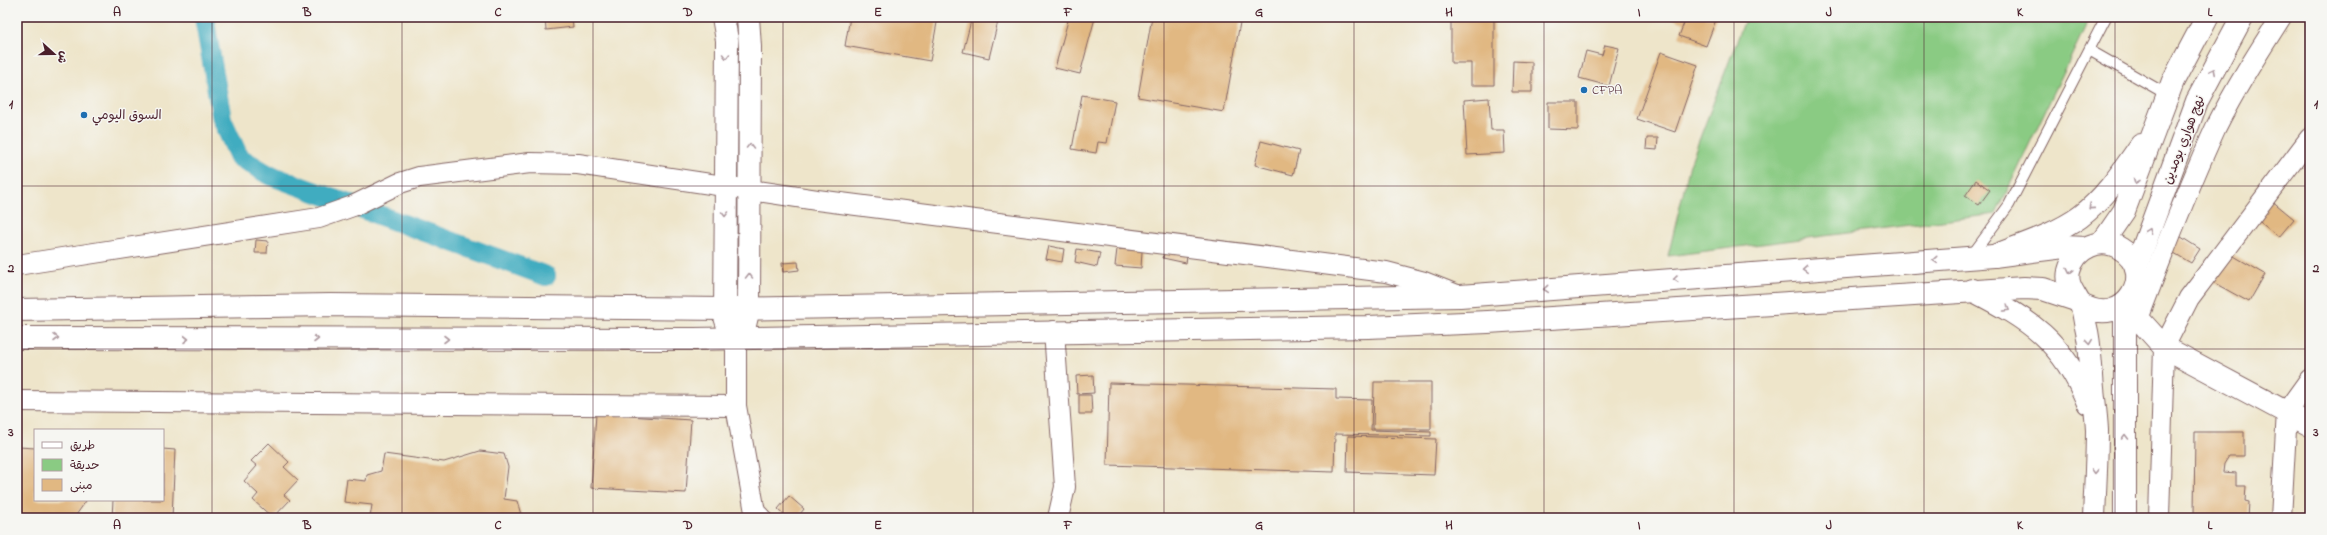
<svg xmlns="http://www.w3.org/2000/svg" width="2327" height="535" font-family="'Indie Flower','Playpen Sans Arabic',sans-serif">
	<rect width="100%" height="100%" fill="#f6f6f2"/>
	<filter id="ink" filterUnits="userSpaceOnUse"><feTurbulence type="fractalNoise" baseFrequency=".025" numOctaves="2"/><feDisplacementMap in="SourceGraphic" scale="8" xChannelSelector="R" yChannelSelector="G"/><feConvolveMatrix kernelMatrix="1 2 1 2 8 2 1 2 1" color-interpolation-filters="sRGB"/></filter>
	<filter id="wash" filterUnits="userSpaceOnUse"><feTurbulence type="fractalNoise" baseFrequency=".012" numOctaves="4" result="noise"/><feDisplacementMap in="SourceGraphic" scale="16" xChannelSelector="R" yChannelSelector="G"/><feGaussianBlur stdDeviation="0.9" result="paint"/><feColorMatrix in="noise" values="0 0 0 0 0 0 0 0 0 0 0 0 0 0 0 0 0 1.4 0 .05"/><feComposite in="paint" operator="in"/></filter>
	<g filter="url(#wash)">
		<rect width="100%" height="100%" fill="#eee5ca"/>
		<!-- green -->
		<path fill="#8acb83" stroke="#6a7557" d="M1746,17H2090L1996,214L1668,256L1690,164Z"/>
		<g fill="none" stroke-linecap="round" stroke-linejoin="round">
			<!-- canal -->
			<path stroke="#41acc0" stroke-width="20" d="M204,17L222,119L239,157L269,175L546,276"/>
		</g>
		<g id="blocks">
			<!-- building -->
			<path fill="#e1b882" d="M545,17H572L573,27L546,30Z
				M850,17H938L930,61L845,46Z
				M972,17H999L989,58L963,52Z
				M1069,17L1095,18L1080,74L1055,68Z
				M1152,17H1241L1224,112L1138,97Z
				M1451,17H1494V85H1471V63H1451Z
				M1674,17H1717L1706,46L1679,36L1684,23L1673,19Z
				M1605,45L1619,48L1609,86L1579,78L1586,51L1602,55Z
				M1661,52L1698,65L1675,132L1637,119Z
				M1513,61L1532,62V92H1512Z
				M1082,95L1115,101L1107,143L1098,142L1096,153L1072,149Z
				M1489,98L1491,130H1504L1505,153L1467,155L1464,100Z
				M1548,102H1578V130L1548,129Z
				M1647,138H1658L1657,150L1646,149Z
				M1261,141L1299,151L1293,175L1255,165Z
				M1976,180L1990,190L1979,205L1965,196Z
				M2271,200L2294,219L2279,237L2256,219Z
				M2178,235L2200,249L2191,263L2169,250Z
				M256,240L268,241L267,253H255Z
				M1049,246L1064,249L1062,262L1046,259Z
				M1166,246L1188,250L1186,263L1163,258Z
				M1077,249L1100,253L1097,267L1075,262Z
				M1117,249L1142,251L1141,268L1115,266Z
				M2225,251L2265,274L2249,302L2209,280Z
				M798,262L799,270L783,272L782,263Z
				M1093,375L1094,393L1077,394L1076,376Z
				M1374,382H1431V429H1373Z
				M1109,383L1336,389V399L1372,400L1371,430L1431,432V436L1335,434L1334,472L1107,465Z
				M1079,395H1091L1092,414H1079Z
				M596,414L691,420L686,493L591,488Z
				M2195,432H2244V456H2229L2224,464L2223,472L2236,473V486H2246L2245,501L2249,502L2248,518H2194Z
				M1348,436L1436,439L1434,475L1347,472Z
				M269,443L289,462L284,467L298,480L284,495L290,500L273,518L253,500L258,494L244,481L257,466L251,461Z
				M19,447L35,448V500H85L86,501L74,518H17V450Z
				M163,449L175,450L172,518H112L113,500H163Z
				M480,451L504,454L508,467L504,499L517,501L522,518H370L372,505L344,502L347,479L366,481L367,475L381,471L384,454L444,462Z
				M789,496L804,509L797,518H788L778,509Z"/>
		</g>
	</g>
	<g filter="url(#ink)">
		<use href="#blocks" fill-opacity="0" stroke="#836463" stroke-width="1"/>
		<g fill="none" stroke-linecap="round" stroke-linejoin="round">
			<!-- service casing -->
			<g stroke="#836463" stroke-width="12">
				<path id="service" d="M2089,50L2168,95
					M1972,255L2009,205L2106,17"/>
			</g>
			<!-- minor casing -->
			<g stroke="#836463" stroke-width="22">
				<path id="minor" d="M17,265L319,218L353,206L400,183L419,177L530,163L578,164L817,200L1386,272L1424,282L1457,295
					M2138,319C2162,255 2187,190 2216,127C2235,89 2258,53 2281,17
					M1054,331L1065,487L1058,518
					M736,339V406L755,512L761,518
					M17,401L736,406
					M2159,518L2164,347L2189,298L2310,138
					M2281,518L2287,411L2310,379"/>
			</g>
			<!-- tertiary casing -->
			<g stroke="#836463" stroke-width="24">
				<path id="tertiary" d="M723,17L727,40L725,317L730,333L736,339L745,325L749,308L750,47L748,17
					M2125,304L2164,347L2310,425"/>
			</g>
			<!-- secondary casing -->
			<g stroke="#836463" stroke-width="24">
				<path id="secondary" d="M17,310L331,305L725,309L1460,296L1994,256L2064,247L2086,248
					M17,338L694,339L1368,327L1488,322L2024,288L2043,289L2076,300"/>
			</g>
			<!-- primary casing -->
			<g stroke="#836463" stroke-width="24">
				<path id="primary" d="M2102,243L2124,211L2173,81L2207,17
					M1994,256C2021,245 2055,235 2080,217C2105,198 2123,171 2141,145
					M2136,267L2197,101L2242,17"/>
			</g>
			<!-- trunk casing -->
			<g stroke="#836463" stroke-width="24">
				<path id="trunk" d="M1972,290C2030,320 2063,341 2088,403
					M2080,304C2126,332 2158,271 2121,249C2101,236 2075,247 2069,271C2066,285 2074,292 2080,304C2084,310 2084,320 2086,327C2090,343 2090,359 2092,376C2093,393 2096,412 2097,430C2097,459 2095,489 2094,518
					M2125,304V518"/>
			</g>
			<!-- service -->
			<use href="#service" stroke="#fff" stroke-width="10"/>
			<!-- minor -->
			<use href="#minor" stroke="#fff" stroke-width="20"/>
			<!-- tertiary -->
			<use href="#tertiary" stroke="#fff" stroke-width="22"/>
			<!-- secondary -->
			<use href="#secondary" stroke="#fff" stroke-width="22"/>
			<!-- primary -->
			<use href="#primary" stroke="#fff" stroke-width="22"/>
			<!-- trunk -->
			<use href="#trunk" stroke="#fff" stroke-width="22"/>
		</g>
		<!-- one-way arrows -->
		<defs><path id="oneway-chevron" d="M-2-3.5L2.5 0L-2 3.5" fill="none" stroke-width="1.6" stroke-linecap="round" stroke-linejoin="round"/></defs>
		<g stroke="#ae9aa0">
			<use href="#oneway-chevron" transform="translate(726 56) rotate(90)"/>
			<use href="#oneway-chevron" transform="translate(2213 71) rotate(-63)"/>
			<use href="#oneway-chevron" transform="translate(750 146) rotate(-90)"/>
			<use href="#oneway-chevron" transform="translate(2136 181) rotate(112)"/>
			<use href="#oneway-chevron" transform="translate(2091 207) rotate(139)"/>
			<use href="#oneway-chevron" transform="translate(725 214) rotate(90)"/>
			<use href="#oneway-chevron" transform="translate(2149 231) rotate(-69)"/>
			<use href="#oneway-chevron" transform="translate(1935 260) rotate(176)"/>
			<use href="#oneway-chevron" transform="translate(1805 269) rotate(176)"/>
			<use href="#oneway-chevron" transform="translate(2070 271) rotate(102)"/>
			<use href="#oneway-chevron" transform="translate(749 276) rotate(-90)"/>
			<use href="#oneway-chevron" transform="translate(1676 279) rotate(175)"/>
			<use href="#oneway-chevron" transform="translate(1546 289) rotate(175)"/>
			<use href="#oneway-chevron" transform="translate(2007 309) rotate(30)"/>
			<use href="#oneway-chevron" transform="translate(56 338)"/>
			<use href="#oneway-chevron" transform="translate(186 339)"/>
			<use href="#oneway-chevron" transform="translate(316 339)"/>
			<use href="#oneway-chevron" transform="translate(446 339)"/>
			<use href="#oneway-chevron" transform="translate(2089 342) rotate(84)"/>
			<use href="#oneway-chevron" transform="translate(2125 437) rotate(-90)"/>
			<use href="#oneway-chevron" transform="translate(2095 471) rotate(92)"/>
		</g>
	</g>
	<!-- grid -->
	<path fill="none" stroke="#4a1f2b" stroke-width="1" stroke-opacity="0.55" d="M212,17V518M402,17V518M593,17V518M783,17V518M973,17V518M1164,17V518M1354,17V518M1544,17V518M1734,17V518M1924,17V518M2115,17V518M17,186H2310M17,349H2310"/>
	<!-- markers -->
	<g fill="#1f6fb2" stroke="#f6f6f2" stroke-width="1.5">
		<circle cx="1584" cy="90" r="4"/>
		<circle cx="84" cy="115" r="4"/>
	</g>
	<g text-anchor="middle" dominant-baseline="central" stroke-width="3" stroke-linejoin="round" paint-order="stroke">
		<!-- poi labels -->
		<g font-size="13" fill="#4a1f2b" stroke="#f6f6f2" text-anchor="start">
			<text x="1592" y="90">CFPA</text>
			<text x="92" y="115">السوق اليومي</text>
		</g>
		<!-- street labels -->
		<g font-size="13" fill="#4a1f2b" stroke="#f6f6f2">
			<text transform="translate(2184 140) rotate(-69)">نهج هواري بومدين</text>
		</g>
	</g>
	<!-- margin -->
	<rect width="2327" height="535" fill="none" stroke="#f6f6f2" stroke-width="44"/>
	<!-- legend -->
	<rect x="34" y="429" width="130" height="72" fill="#f6f6f2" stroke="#b1a0a2"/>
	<rect x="42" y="442" width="20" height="6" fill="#ffffff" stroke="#b1a0a2"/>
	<text x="70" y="449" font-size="12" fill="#4a1f2b">طريق</text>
	<rect x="42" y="459" width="20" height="12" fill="#8acb83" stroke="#b1a0a2"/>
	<text x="70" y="469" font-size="12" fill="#4a1f2b">حديقة</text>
	<rect x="42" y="479" width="20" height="12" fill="#e1b882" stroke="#b1a0a2"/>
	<text x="70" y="489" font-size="12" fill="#4a1f2b">مبنى</text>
	<!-- north arrow -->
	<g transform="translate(54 54) rotate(111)" stroke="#f6f6f2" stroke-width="3" paint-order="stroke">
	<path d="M0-3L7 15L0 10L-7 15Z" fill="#4a1f2b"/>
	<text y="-6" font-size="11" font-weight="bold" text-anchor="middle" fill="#4a1f2b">ش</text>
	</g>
	<rect x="22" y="22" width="2283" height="491" fill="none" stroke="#4a1f2b" stroke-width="1.5"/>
	<g font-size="13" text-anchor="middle" font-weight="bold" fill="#4a1f2b">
		<text x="117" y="16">A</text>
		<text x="307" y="16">B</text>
		<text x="498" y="16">C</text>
		<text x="688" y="16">D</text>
		<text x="878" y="16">E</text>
		<text x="1068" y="16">F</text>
		<text x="1259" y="16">G</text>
		<text x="1449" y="16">H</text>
		<text x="1639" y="16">I</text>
		<text x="1829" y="16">J</text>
		<text x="2020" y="16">K</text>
		<text x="2210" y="16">L</text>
		<text x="11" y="108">1</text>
		<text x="2316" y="108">1</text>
		<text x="11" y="272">2</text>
		<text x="2316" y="272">2</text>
		<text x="11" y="436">3</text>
		<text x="2316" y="436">3</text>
		<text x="117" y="529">A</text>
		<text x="307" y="529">B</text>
		<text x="498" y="529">C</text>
		<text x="688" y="529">D</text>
		<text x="878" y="529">E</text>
		<text x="1068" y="529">F</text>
		<text x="1259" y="529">G</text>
		<text x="1449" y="529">H</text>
		<text x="1639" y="529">I</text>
		<text x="1829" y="529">J</text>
		<text x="2020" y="529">K</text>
		<text x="2210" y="529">L</text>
	</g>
</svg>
